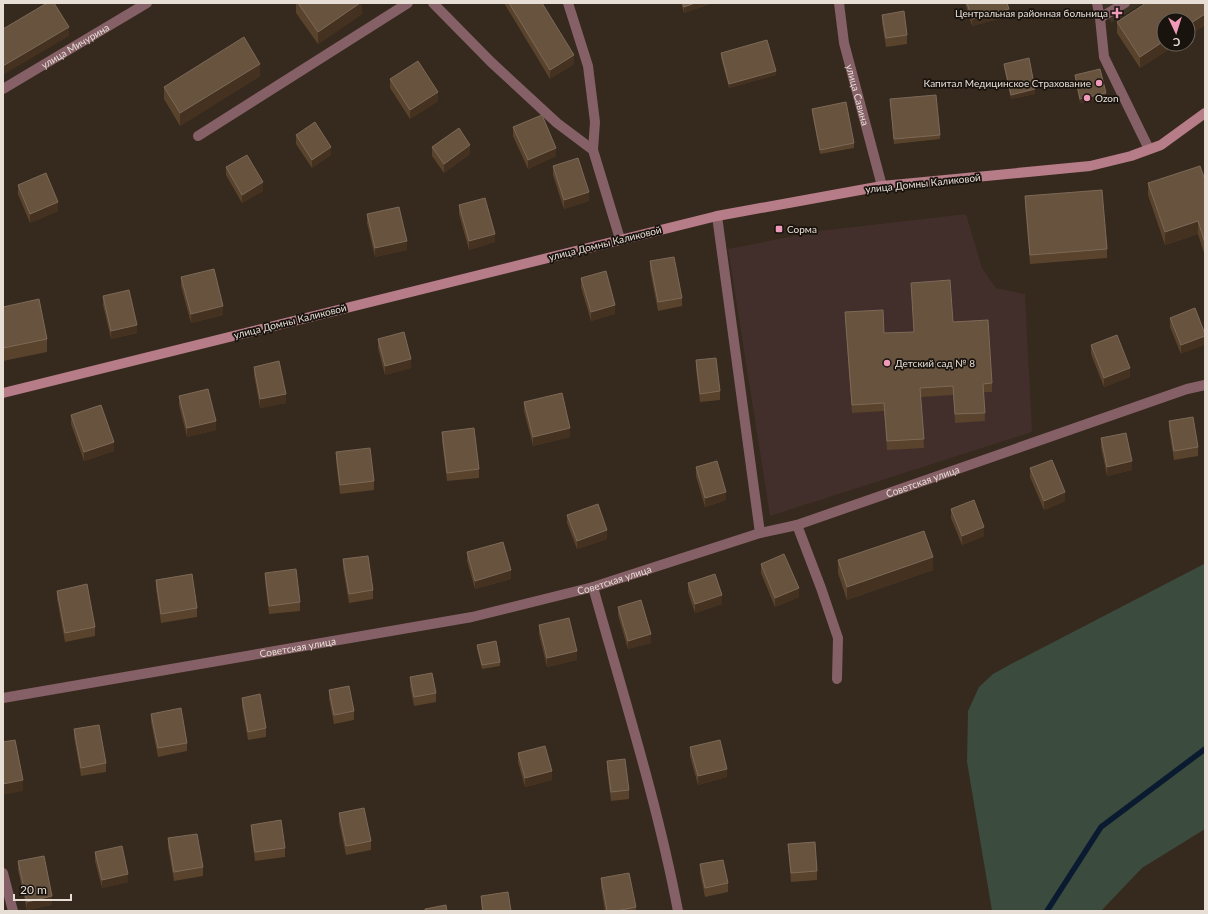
<svg xmlns="http://www.w3.org/2000/svg" width="1208" height="914" font-family="Lato,sans-serif">
	<rect width="100%" height="100%" fill="#36291d"/>
	<!-- education -->
	<path fill="#422e2a" d="M966,214L982,268L996,288L1025,294L1032,432L770,516L728,249L819,231Z"/>
	<!-- medical -->
	<path fill="#3e3526" d="M1102,3H1143L1111,23Z"/>
	<!-- green -->
	<path fill="#3b4b3d" d="M1205,561V829L1142,868L1101,911H992L967,762L968,711L979,687L993,674L1011,664L1204,564Z"/>
	<g fill="none" stroke-linecap="round" stroke-linejoin="round">
		<!-- stream -->
		<path stroke="#0a1b31" stroke-width="5.5" d="M1047,911L1101,827L1205,749"/>
		<!-- lane -->
		<path stroke="#856067" stroke-width="10" d="M568,3L588,66L595,122L593,150
			M1097,3L1100,18
			M1125,3L1100,18L1104,57L1149,149
			M717,216L760,533
			M797,525L821,588L838,638L837,679
			M593,587C623,695 657,801 678,911
			M3,873L13,911"/>
		<!-- street -->
		<g stroke="#856067" stroke-width="10">
			<path d="M433,3L491,62L557,123L593,150L620,239"/>
			<path id="s1" d="M839,3L844,43L882,186"/>
			<path id="s2" d="M3,89L147,3"/>
			<path d="M198,136L408,3"/>
			<path id="s3" d="M3,698L472,617L593,587L760,533L797,525L1187,389L1205,385"/>
		</g>
		<!-- secondary -->
		<path stroke="#b67c88" stroke-width="10" d="M3,393L717,216L882,186L1090,166L1131,156L1161,145L1205,113"/>
	</g>
	<!-- wall -->
	<path fill="#59432d" d="M296,3H362V14L318,44L296,13Z
		M504,3H542L574,64L550,79Z
		M681,3H710V4L684,13Z
		M965,3H1007L1009,16L972,26Z
		M1205,3V25L1188,36L1164,44H1177L1140,68L1117,33V22Z
		M882,15L907,35V44L886,47L882,23Z
		M721,53L776,75L729,88L721,58Z
		M1004,64L1035,94L1011,99L1004,68Z
		M1075,75L1106,97L1080,103L1075,79Z
		M260,76L180,126L164,99V87Z
		M390,79L438,101L410,119L390,88Z
		M890,99L940,135V139L894,144Z
		M812,109L854,143V148L820,154L812,113Z
		M513,127L556,156L528,169L513,136Z
		M296,135L331,155L312,168L296,144Z
		M432,147L470,154L444,173L432,156Z
		M553,166L589,201L564,209L553,175Z
		M226,167L263,191L242,203L226,175Z
		M1205,180V256L1198,234L1165,245L1148,195V183Z
		M18,185L58,211L30,223L18,194Z
		M1025,196L1107,249V258L1030,264L1025,205Z
		M459,205L495,242L469,250L459,214Z
		M367,214L407,250L375,257L367,223Z
		M650,261L682,298V306L658,311L650,270Z
		M181,277L223,315L191,323L181,286Z
		M581,278L615,314L591,321L581,287Z
		M911,283L953,322L992,383V392H984L985,421L955,423L953,395L921,397L924,448L887,450L884,411L852,413L845,321V312L884,333L914,332Z
		M103,296L137,333L111,339L103,305Z
		M3,307L47,339V352L3,361Z
		M1195,308L1181,354L1170,327V318Z
		M378,339L411,368L385,375L378,348Z
		M1091,345L1130,377L1104,387L1091,354Z
		M696,360L720,391V400L700,402L696,369Z
		M254,367L286,403L260,408L254,375Z
		M179,396L216,430L187,437L179,405Z
		M524,402L570,437L533,446L524,411Z
		M71,415L114,451L84,461L71,424Z
		M1169,421L1198,447V456L1174,460L1169,430Z
		M442,432L479,469V478L447,481L442,441Z
		M1101,438L1132,470L1107,476L1101,447Z
		M336,452L374,481V490L340,494L336,461Z
		M696,467L726,500L705,507L696,476Z
		M1030,468L1065,501L1044,510L1030,477Z
		M951,509L984,536L962,545L951,518Z
		M567,515L607,539L577,549L567,523Z
		M467,552L511,579L475,589L467,561Z
		M343,559L373,590V599L349,603L343,568Z
		M838,560L933,570L847,600L838,573Z
		M761,564L799,597L775,607L761,573Z
		M265,573L300,602V611L269,614L265,581Z
		M156,580L197,608V617L161,623L156,589Z
		M688,583L722,604L695,613L688,592Z
		M57,591L95,627V636L65,642L57,599Z
		M618,607L651,643L628,649L618,615Z
		M539,625L577,660L547,667L539,634Z
		M477,645L500,662V666L482,669L477,649Z
		M410,677L436,693V702L414,706L410,686Z
		M329,690L354,711V720L334,724L329,699Z
		M242,698L266,728V737L248,740L242,706Z
		M151,714L187,743V751L158,757L151,722Z
		M74,729L106,763V772L81,776L74,737Z
		M690,747L727,777L698,785L690,756Z
		M518,753L552,780L525,787L518,762Z
		M607,761L629,790V799L611,801L607,770Z
		M339,813L371,841V850L346,855L339,822Z
		M251,825L285,848V857L255,861L251,833Z
		M168,838L203,867V876L174,881L168,847Z
		M788,844L817,871V880L791,882Z
		M95,852L128,882L102,888L95,861Z
		M18,861L52,905L27,910L18,870Z
		M700,864L728,883V892L705,897L700,873Z
		M601,878L636,907V911H605L601,887Z
		M481,896L511,911H482L481,905Z"/>
	<!-- shaded-wall -->
	<path fill="#44311f" d="M360,3H362V14L318,44V32Z
		M695,3H710V4L684,13V7Z
		M1009,9V16L972,26V19Z
		M1205,14V25L1188,36V25Z
		M69,27V36L3,75V66Z
		M1164,41V44H1177L1140,68V57Z
		M574,55V64L550,79V70Z
		M260,64V76L180,126V113Z
		M776,71V75L729,88V84Z
		M1035,89V94L1011,99V95Z
		M438,92V101L410,119V110Z
		M1106,93V97L1080,103V99Z
		M470,145V154L444,173V164Z
		M331,147V155L312,168V160Z
		M556,148V156L528,169V160Z
		M263,182V191L242,203V195Z
		M589,192V201L564,209V200Z
		M58,202V211L30,223V214Z
		M1198,221V234L1165,245V232Z
		M495,234V242L469,250V241Z
		M407,241V250L375,257V248Z
		M615,305V314L591,321V312Z
		M223,306V315L191,323V314Z
		M137,325V333L111,339V331Z
		M1205,336V345L1181,354V345Z
		M411,359V368L385,375V366Z
		M1130,368V377L1104,387V378Z
		M286,394V403L260,408V399Z
		M216,421V430L187,437V428Z
		M570,428V437L533,446V437Z
		M114,442V451L84,461V452Z
		M1132,461V470L1107,476V467Z
		M726,492V500L705,507V498Z
		M1065,492V501L1044,510V501Z
		M984,527V536L962,545V536Z
		M607,530V539L577,549V541Z
		M933,557V570L847,600V587Z
		M511,570V579L475,589V581Z
		M799,588V597L775,607V598Z
		M722,595V604L695,613V604Z
		M651,634V643L628,649V641Z
		M577,651V660L547,667V658Z
		M727,769V777L698,785V776Z
		M552,771V780L525,787V778Z
		M23,780V791L3,795V784Z
		M128,874V882L102,888V880Z
		M52,896V905L27,910V902Z"/>
	<!-- building -->
	<path fill="#68533f" stroke="#7c6957" d="M47,3H54L69,27L3,66V29Z
		M298,3H360L318,32Z
		M509,3H542L574,55L550,70Z
		M683,3H695L684,7Z
		M967,3H1007L1009,9L972,19Z
		M1146,3H1205V14L1188,25V20H1164V41L1140,57L1117,22Z
		M904,11L907,35L886,38L882,15Z
		M244,37L260,64L180,113L164,87Z
		M767,40L776,71L729,84L721,53Z
		M1029,58L1035,89L1011,95L1004,64Z
		M418,61L438,92L410,110L390,79Z
		M1100,69L1106,93L1080,99L1075,75Z
		M936,95L940,135L894,139L890,99Z
		M846,102L854,143L820,150L812,109Z
		M542,115L556,148L528,160L513,127Z
		M315,122L331,147L312,160L296,135Z
		M459,128L470,145L444,164L432,147Z
		M247,155L263,182L242,195L226,167Z
		M578,158L589,192L564,200L553,166Z
		M1200,166L1205,180V243L1198,221L1165,232L1148,183Z
		M46,173L58,202L30,214L18,185Z
		M1102,190L1107,249L1030,255L1025,196Z
		M485,198L495,234L469,241L459,205Z
		M399,207L407,241L375,248L367,214Z
		M674,257L682,298L658,302L650,261Z
		M214,269L223,306L191,314L181,277Z
		M606,271L615,305L591,312L581,278Z
		M950,280L953,322L988,320L992,383L983,384L985,413L955,414L953,386L920,388L924,439L887,441L884,403L852,405L845,312L883,310L884,333L914,332L911,283Z
		M129,290L137,325L111,331L103,296Z
		M39,299L47,339L3,348V307Z
		M1195,308L1205,334V336L1181,345L1170,318Z
		M404,332L411,359L385,366L378,339Z
		M1117,335L1130,368L1104,378L1091,345Z
		M716,358L720,391L700,394L696,360Z
		M279,361L286,394L260,399L254,367Z
		M208,389L216,421L187,428L179,396Z
		M562,393L570,428L533,437L524,402Z
		M101,405L114,442L84,452L71,415Z
		M1193,417L1198,447L1174,451L1169,421Z
		M474,428L479,469L447,473L442,432Z
		M1126,433L1132,461L1107,467L1101,438Z
		M370,448L374,481L340,485L336,452Z
		M1052,460L1065,492L1044,501L1030,468Z
		M717,461L726,492L705,498L696,467Z
		M974,500L984,527L962,536L951,509Z
		M598,504L607,530L577,541L567,515Z
		M924,531L933,557L847,587L838,560Z
		M503,542L511,570L475,581L467,552Z
		M784,554L799,588L775,598L761,564Z
		M368,556L373,590L349,594L343,559Z
		M296,569L300,602L269,606L265,573Z
		M192,574L197,608L161,614L156,580Z
		M715,574L722,595L695,604L688,583Z
		M87,584L95,627L65,633L57,591Z
		M641,600L651,634L628,641L618,607Z
		M569,618L577,651L547,658L539,625Z
		M496,641L500,662L482,665L477,645Z
		M432,673L436,693L414,697L410,677Z
		M349,686L354,711L334,715L329,690Z
		M260,694L266,728L248,732L242,698Z
		M181,708L187,743L158,748L151,714Z
		M99,725L106,763L81,768L74,729Z
		M15,740L23,780L3,784V742Z
		M720,740L727,769L698,776L690,747Z
		M545,746L552,771L525,778L518,753Z
		M625,759L629,790L611,792L607,761Z
		M364,808L371,841L346,846L339,813Z
		M281,820L285,848L255,852L251,825Z
		M197,834L203,867L174,872L168,838Z
		M815,842L817,871L791,873L788,844Z
		M122,846L128,874L102,880L95,852Z
		M44,856L52,896L27,902L18,861Z
		M723,860L728,883L705,888L700,864Z
		M629,873L636,907L616,911H607L601,878Z
		M508,892L511,911H483L481,896Z
		M446,905L447,911H425V909Z"/>
	<!-- markers -->
	<g fill="#ef9ab9" stroke="#19130e" stroke-width="1.5">
		<path d="M1115 7h4v4h4v4h-4v4h-4v-4h-4v-4h4z"/>
		<circle cx="1099" cy="83" r="4"/>
		<circle cx="1087" cy="98" r="4"/>
		<rect x="775" y="225" width="8" height="8" rx="2"/>
		<circle cx="887" cy="363" r="4"/>
	</g>
	<g text-anchor="middle" dominant-baseline="central" stroke-width="3.5" stroke-linejoin="round" paint-order="stroke">
		<!-- poi labels -->
		<g font-size="10" fill="#e7ded6" stroke="#19130e" text-anchor="start">
			<text x="1108" y="13" text-anchor="end">Центральная районная больница</text>
			<text x="1091" y="83" text-anchor="end">Капитал Медицинское Страхование</text>
			<text x="1095" y="98">Ozon</text>
			<text x="787" y="229">Сорма</text>
			<text x="895" y="363">Детский сад № 8</text>
		</g>
		<!-- street labels -->
		<g font-size="10" fill="#e7ded6" stroke="#19130e">
			<text stroke="none"><textPath href="#s2" startOffset="84">улица Мичурина</textPath></text>
			<text stroke="none"><textPath href="#s1" startOffset="94">улица Савина</textPath></text>
			<text transform="translate(923 183) rotate(-6)">улица Домны Каликовой</text>
			<text transform="translate(605 243) rotate(-14)">улица Домны Каликовой</text>
			<text transform="translate(290 321) rotate(-14)">улица Домны Каликовой</text>
			<text stroke="none"><textPath href="#s3" startOffset="947">Советская улица</textPath></text>
			<text stroke="none"><textPath href="#s3" startOffset="623">Советская улица</textPath></text>
			<text stroke="none"><textPath href="#s3" startOffset="299">Советская улица</textPath></text>
		</g>
	</g>
	<!-- border -->
	<rect width="1208" height="914" fill="none" stroke="#e7ded6" stroke-width="8"/>
	<!-- north arrow -->
	<g transform="translate(1176 32) rotate(176)"><circle r="19" fill="#19130e" stroke="#6b645e"/>
	<path d="M0-3L7 15L0 10L-7 15Z" fill="#ef9ab9"/>
	<text y="-6" font-size="11" font-weight="bold" text-anchor="middle" fill="#e7ded6">С</text>
	</g>
	<!-- scale -->
	<path d="M14 894v6h57v-6" fill="none" stroke="#e7ded6" stroke-width="2"/>
	<text x="20" y="894" font-size="12" fill="#e7ded6" stroke="#19130e" stroke-width="3" paint-order="stroke">20 m</text>
</svg>
